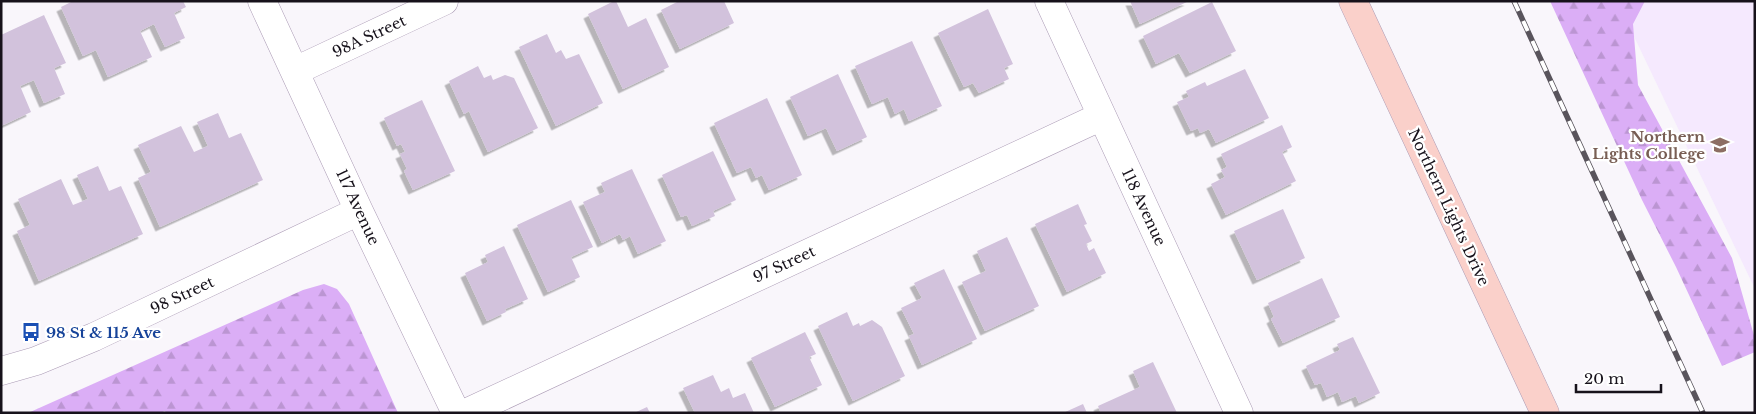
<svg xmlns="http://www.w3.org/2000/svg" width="1756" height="414" font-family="'Libre Baskerville',serif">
	<defs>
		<pattern id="forest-firs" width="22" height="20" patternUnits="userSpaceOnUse" patternTransform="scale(1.25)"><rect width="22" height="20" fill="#dbaef6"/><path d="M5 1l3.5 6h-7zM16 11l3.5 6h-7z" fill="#bb95d2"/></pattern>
		<filter id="shadow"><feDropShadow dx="-4.5" dy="4.5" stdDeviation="0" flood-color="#0004"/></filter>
	</defs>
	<rect width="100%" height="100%" fill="#f9f6fb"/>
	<!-- built -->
	<path fill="#f5e9fe" d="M1617,1H1755V289Z"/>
	<!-- forest -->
	<path fill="url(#forest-firs)" d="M1550,1H1645L1633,24L1638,85L1732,258L1755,339V352L1722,366L1676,267L1642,200Z
		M324,284L337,289L349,304L398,413H166L165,411L160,413H28L303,290Z"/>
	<!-- building -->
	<path fill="#d2c2dc" filter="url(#shadow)" d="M73,1H183L186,7L174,13L185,38L165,47L154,24L140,31L152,57L108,77L96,50L83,56L61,7Z
		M614,1H616L628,27L646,18L669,67L623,89L588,14Z
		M679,1H724L734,23L680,49L661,10Z
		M1130,1H1189L1140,24Z
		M1212,2L1236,51L1190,73L1179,53L1156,64L1143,36Z
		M988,9L1013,64L1004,68L1009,79L979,93L973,83L964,87L938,33Z
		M44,15L66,63L54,68L65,94L44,103L34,80L20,86L31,112L1,126V35Z
		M547,34L556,53L561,50L566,59L579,54L603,103L556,126L519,47Z
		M912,41L942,106L909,121L904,109L895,114L888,97L872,104L855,66Z
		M478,66L484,78L491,75L493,80L505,75L514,78L538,128L488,152L469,111L464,114L449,81Z
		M1245,69L1269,118L1216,143L1209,129L1200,133L1198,128L1191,131L1177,102L1189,97L1186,91L1205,82L1207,86Z
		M838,74L867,137L837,151L826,128L808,136L790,97Z
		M767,98L802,175L769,190L762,175L756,178L751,167L737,173L714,123Z
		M422,100L455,171L413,190L404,171L407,169L400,154L405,152L401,144L397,146L384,118Z
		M218,113L229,138L241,133L263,180L160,227L138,178L151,172L138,145L181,126L194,152L208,146L197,122Z
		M1282,125L1292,147L1282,152L1296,181L1226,215L1211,184L1225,177L1221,170L1227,167L1221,154Z
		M713,151L736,200L713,211L715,216L692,226L687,215L681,217L662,175Z
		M98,166L109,191L121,186L143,234L39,281L17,231L30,225L18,199L61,179L73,205L88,199L77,175Z
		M632,169L666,241L638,254L630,236L623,240L620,234L602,243L583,202L605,192L601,183Z
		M571,200L593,247L571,257L580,277L548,292L517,225Z
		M1078,204L1087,224L1084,225L1092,241L1086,244L1089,251L1094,248L1106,273L1067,292L1035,224Z
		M1283,209L1305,258L1257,280L1234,231Z
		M1007,237L1039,306L985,331L962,282L986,271L977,251Z
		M504,246L528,299L505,309L506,312L487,321L465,273L488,262L485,255Z
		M944,269L977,339L922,365L909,336L914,334L901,308L922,298L914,283Z
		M1322,278L1340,317L1283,343L1271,319L1274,317L1268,303Z
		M847,312L853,326L859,323L860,326L872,320L882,327L905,376L853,401L818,326Z
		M805,332L816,354L809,357L822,385L775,407L751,358Z
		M1353,337L1380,393L1359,403L1356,396L1342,402L1338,392L1327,397L1321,383L1315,385L1306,366L1340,350L1337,344Z
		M1153,362L1177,413H1101L1098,406L1140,387L1133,371Z
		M713,375L721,392L729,388L733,398L745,393L754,413H695L683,388Z
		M1083,404L1087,413H1063Z
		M647,407L650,413H634Z"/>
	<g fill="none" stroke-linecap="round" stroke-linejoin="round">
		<!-- minor casing -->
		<g stroke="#ab9bb5" stroke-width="29">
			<path id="minor" d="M262,1L359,211L456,413
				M1049,1L1239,413
				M295,71L444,1
				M1,371L36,361L94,337L359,211
				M466,413L1102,116"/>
		</g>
		<!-- secondary casing -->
		<g stroke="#ab9bb5" stroke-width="29">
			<path id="secondary" d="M1353,1L1545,413"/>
		</g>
		<!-- minor -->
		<use href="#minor" stroke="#fff" stroke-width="28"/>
		<!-- secondary -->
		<use href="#secondary" stroke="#fad0ca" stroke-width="28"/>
		<!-- rail casing -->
		<g stroke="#59545c" stroke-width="5.5">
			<path id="rail" d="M1514,1L1703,413"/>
		</g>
		<!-- rail -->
		<use href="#rail" stroke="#fff" stroke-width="4" stroke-dasharray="11" stroke-linecap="butt"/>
	</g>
	<!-- icons -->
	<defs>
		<g id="university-bare" transform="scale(1.5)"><path d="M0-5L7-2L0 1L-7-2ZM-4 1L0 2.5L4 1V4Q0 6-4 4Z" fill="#8d6e63" stroke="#fff" stroke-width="2.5" paint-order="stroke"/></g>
		<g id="bus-bare" transform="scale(1.5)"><path d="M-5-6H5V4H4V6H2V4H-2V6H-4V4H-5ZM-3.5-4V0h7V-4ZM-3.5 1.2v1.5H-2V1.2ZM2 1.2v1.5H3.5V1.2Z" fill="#1a4fb4" stroke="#fff" stroke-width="2.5" paint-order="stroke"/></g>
	</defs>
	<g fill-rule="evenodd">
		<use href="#university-bare" x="1720" y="145"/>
		<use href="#bus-bare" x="31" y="332"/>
	</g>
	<g text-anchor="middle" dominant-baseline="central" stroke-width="4.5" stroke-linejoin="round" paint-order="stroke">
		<!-- street labels -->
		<g font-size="15" fill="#17121b" stroke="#fff">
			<text transform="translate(369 36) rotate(-25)">98A Street</text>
			<text transform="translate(358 207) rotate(65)">117 Avenue</text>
			<text transform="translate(1144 207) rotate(65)">118 Avenue</text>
			<text transform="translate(1449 207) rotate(65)">Northern Lights Drive</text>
			<text transform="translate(784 264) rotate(-25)">97 Street</text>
			<text transform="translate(182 295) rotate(-25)">98 Street</text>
		</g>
		<!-- education labels -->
		<g font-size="15" font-weight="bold" fill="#785e54" stroke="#fff" text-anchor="end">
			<text x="1705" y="136">Northern<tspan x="1705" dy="17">Lights College</tspan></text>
		</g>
		<!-- transit labels -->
		<g font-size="15" font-weight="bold" fill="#164399" stroke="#fff" text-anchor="start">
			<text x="46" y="332">98 St &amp; 115 Ave</text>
		</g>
	</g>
	<!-- border -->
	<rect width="1756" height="414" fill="none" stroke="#17121b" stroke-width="5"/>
	<!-- scale -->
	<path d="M1576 384v8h85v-8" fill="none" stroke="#17121b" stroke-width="2.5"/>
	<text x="1584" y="384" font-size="15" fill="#17121b" stroke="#ffffff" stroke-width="4" paint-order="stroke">20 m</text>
</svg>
